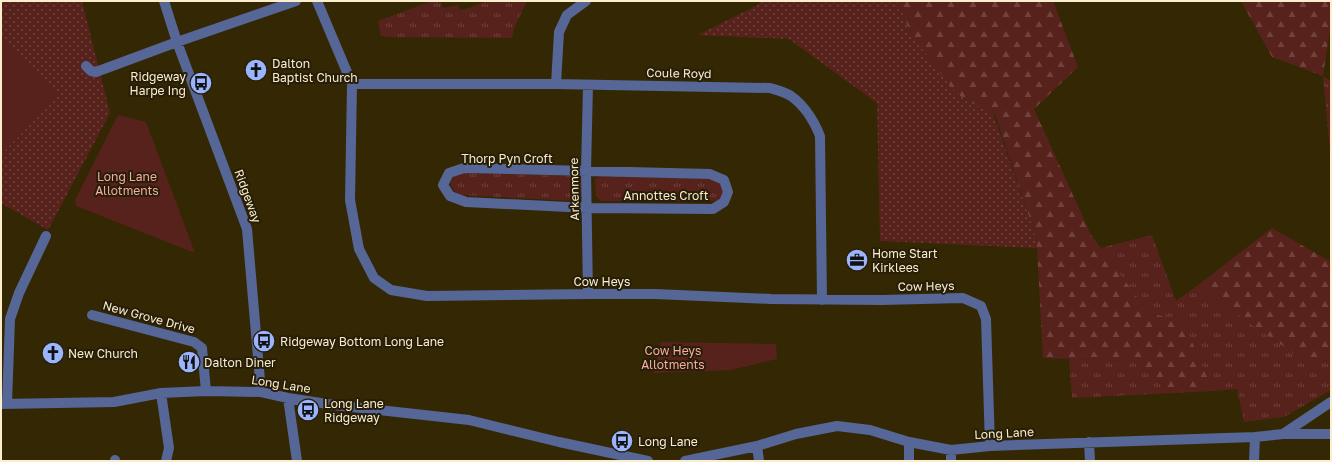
<svg xmlns="http://www.w3.org/2000/svg" width="1332" height="462" font-family="'Golos Text',sans-serif">
	<defs>
		<pattern id="grass-tufts" width="24" height="20" patternUnits="userSpaceOnUse"><rect width="24" height="20" fill="#58221c"/><path d="M3 7l-1-3M5 7V3M7 7l1-3M15 17l-1-3M17 17v-4M19 17l1-3" fill="none" stroke="#71423c"/></pattern>
		<pattern id="forest-firs" width="22" height="20" patternUnits="userSpaceOnUse"><rect width="22" height="20" fill="#58221c"/><path d="M5 1l3.5 6h-7zM16 11l3.5 6h-7z" fill="#71423c"/></pattern>
		<pattern id="park-dots" width="8" height="8" patternUnits="userSpaceOnUse"><rect width="8" height="8" fill="#58221c"/><path d="M2 2h.1M6 6h.1" fill="none" stroke="#71423c" stroke-width="1.8" stroke-linecap="round"/></pattern>
	</defs>
	<rect width="100%" height="100%" fill="#342703"/>
	<!-- grass -->
	<path fill="url(#grass-tufts)" d="M432,1H440L443,8L458,5L460,10L469,8L487,1H527L514,28L512,38L389,37L381,36L378,21Z
		M1323,76L1331,81V162Z
		M462,173L578,176L581,179V198L578,201L460,195L456,193L451,186V182L455,175Z
		M600,176L714,179L717,180L725,189C723,195 721,199 714,201H601L596,196L595,179Z
		M1152,235L1176,301L1197,286L1300,358L1331,361V390L1284,417L1244,422L1237,389L1213,391L1184,323L1148,312L1100,248Z
		M1069,359L1136,361L1173,393L1072,398Z"/>
	<!-- forest -->
	<path fill="url(#forest-firs)" d="M898,1H1053L1078,67L1034,109L1091,235L1148,312L1184,323L1213,391L1173,393L1136,361L1043,358L1037,248L1034,231L995,114L971,103L954,92L910,33Z
		M1241,1H1331V22L1323,76L1272,57Z
		M1272,228L1331,262V361L1300,358L1197,286Z"/>
	<!-- park -->
	<path fill="url(#park-dots)" d="M1,1H82L110,113L48,230L1,203Z
		M761,1H898L910,33L956,93L971,103L993,113L1034,231L1037,248L880,241L877,103L789,39L698,35L758,5Z"/>
	<!-- garden -->
	<path fill="#58221c" d="M1,38L59,95L1,155Z
		M118,115L146,122L195,253L76,206L75,200Z
		M661,342L776,344L777,359L731,370L653,373Z"/>
	<g fill="none" stroke-linecap="round" stroke-linejoin="round">
		<!-- minor -->
		<path stroke="#556697" stroke-width="10" d="M164,1L177,42L247,229L261,392
			M317,1L352,84L350,200L359,249L374,278L391,290L427,296L588,294H655L771,299L882,300L963,298L981,306L986,319L990,446
			M86,66L91,71L96,72L177,42L296,1
			M352,84H556L770,88C777,90 785,92 791,96C805,106 814,121 820,136L822,300
			M556,84L559,32L567,15L586,1
			M588,85L586,171L588,294
			M464,168L710,174L724,180L728,192L724,202L713,209L588,208L466,202L450,196L443,185L449,173Z
			M92,315L194,342L202,348L206,391
			M161,393L169,448L166,461
			M288,398L297,461
			M1,404L114,402L161,393L206,391L261,392L288,398L334,405L469,420L559,442L648,461
			M7,404L10,319L19,293L46,236
			M1283,434L1331,402
			M1089,442L1090,461
			M757,446L759,461
			M115,461V460
			M685,461L757,446L796,434L837,426L870,430L909,442L951,450L990,446L1255,437L1283,434H1331
			M909,461V442
			M951,461V450
			M1254,461L1255,437"/>
	</g>
	<!-- icons -->
	<defs>
		<g id="church-disc" transform="scale(1.15)"><circle r="9.5" fill="#9bb5fd" stroke="#261e09"/><path d="M-1.2-6h2.4v3.5h3.3v2.4h-3.3V6h-2.4V-.1h-3.3v-2.4h3.3Z" fill="#111"/></g>
		<g id="bus-disc" transform="scale(1.15)"><circle r="9.5" fill="#9bb5fd" stroke="#261e09"/><path d="M-5-6H5V4H4V6H2V4H-2V6H-4V4H-5ZM-3.5-4V0h7V-4ZM-3.5 1.2v1.5H-2V1.2ZM2 1.2v1.5H3.5V1.2Z" fill="#111"/></g>
		<g id="office-disc" transform="scale(1.15)"><circle r="9.5" fill="#9bb5fd" stroke="#261e09"/><path d="M-6-3h4V-5.5h4V-3h4V5H-6ZM-1-4.5V-3h2v-1.5ZM-6 0V1H6V0Z" fill="#111"/></g>
		<g id="restaurant-disc" transform="scale(1.15)"><circle r="9.5" fill="#9bb5fd" stroke="#261e09"/><path d="M-5-6h1v4h1v-4h1v4h1v-4h1v5L-1.5 .5V6h-2V.5L-5-1ZM5-6V6H3V1.5H1.5Q1.5-4 5-6Z" fill="#111"/></g>
	</defs>
	<g fill-rule="evenodd">
		<use href="#church-disc" x="256" y="70"/>
		<use href="#bus-disc" x="201" y="83"/>
		<use href="#office-disc" x="857" y="260"/>
		<use href="#bus-disc" x="264" y="341"/>
		<use href="#church-disc" x="53" y="353"/>
		<use href="#restaurant-disc" x="189" y="362"/>
		<use href="#bus-disc" x="308" y="410"/>
		<use href="#bus-disc" x="622" y="441"/>
	</g>
	<g text-anchor="middle" dominant-baseline="central" stroke-width="4" stroke-linejoin="round" paint-order="stroke">
		<!-- poi labels -->
		<g font-size="12" fill="#fceecd" stroke="#261e09" text-anchor="start">
			<text x="272" y="63">Dalton<tspan x="272" dy="14">Baptist Church</tspan></text>
			<text x="186" y="76" text-anchor="end">Ridgeway<tspan x="186" dy="14">Harpe Ing</tspan></text>
			<text x="872" y="253">Home Start<tspan x="872" dy="14">Kirklees</tspan></text>
			<text x="280" y="341">Ridgeway Bottom Long Lane</text>
			<text x="68" y="353">New Church</text>
			<text x="204" y="362">Dalton Diner</text>
			<text x="324" y="403">Long Lane<tspan x="324" dy="14">Ridgeway</tspan></text>
			<text x="638" y="441">Long Lane</text>
		</g>
		<!-- street labels -->
		<g font-size="12" fill="#fceecd" stroke="#261e09">
			<text transform="translate(679 73) rotate(1)">Coule Royd</text>
			<text x="507" y="158">Thorp Pyn Croft</text>
			<text transform="translate(574 189) rotate(-91)">Arkenmore</text>
			<text x="666" y="195">Annottes Croft</text>
			<text transform="translate(248 196) rotate(70)">Ridgeway</text>
			<text x="602" y="281">Cow Heys</text>
			<text transform="translate(926 286) rotate(-1)">Cow Heys</text>
			<text transform="translate(149 317) rotate(15)">New Grove Drive</text>
			<text transform="translate(281 384) rotate(9)">Long Lane</text>
			<text transform="translate(1004 433) rotate(-3)">Long Lane</text>
		</g>
		<!-- park labels -->
		<g font-size="12" fill="#f6aba0" stroke="#261e09">
			<text x="127" y="176">Long Lane<tspan x="127" dy="14">Allotments</tspan></text>
			<text x="673" y="350">Cow Heys<tspan x="673" dy="14">Allotments</tspan></text>
		</g>
	</g>
	<!-- border -->
	<rect width="1332" height="462" fill="none" stroke="#fceecd" stroke-width="4"/>
</svg>
